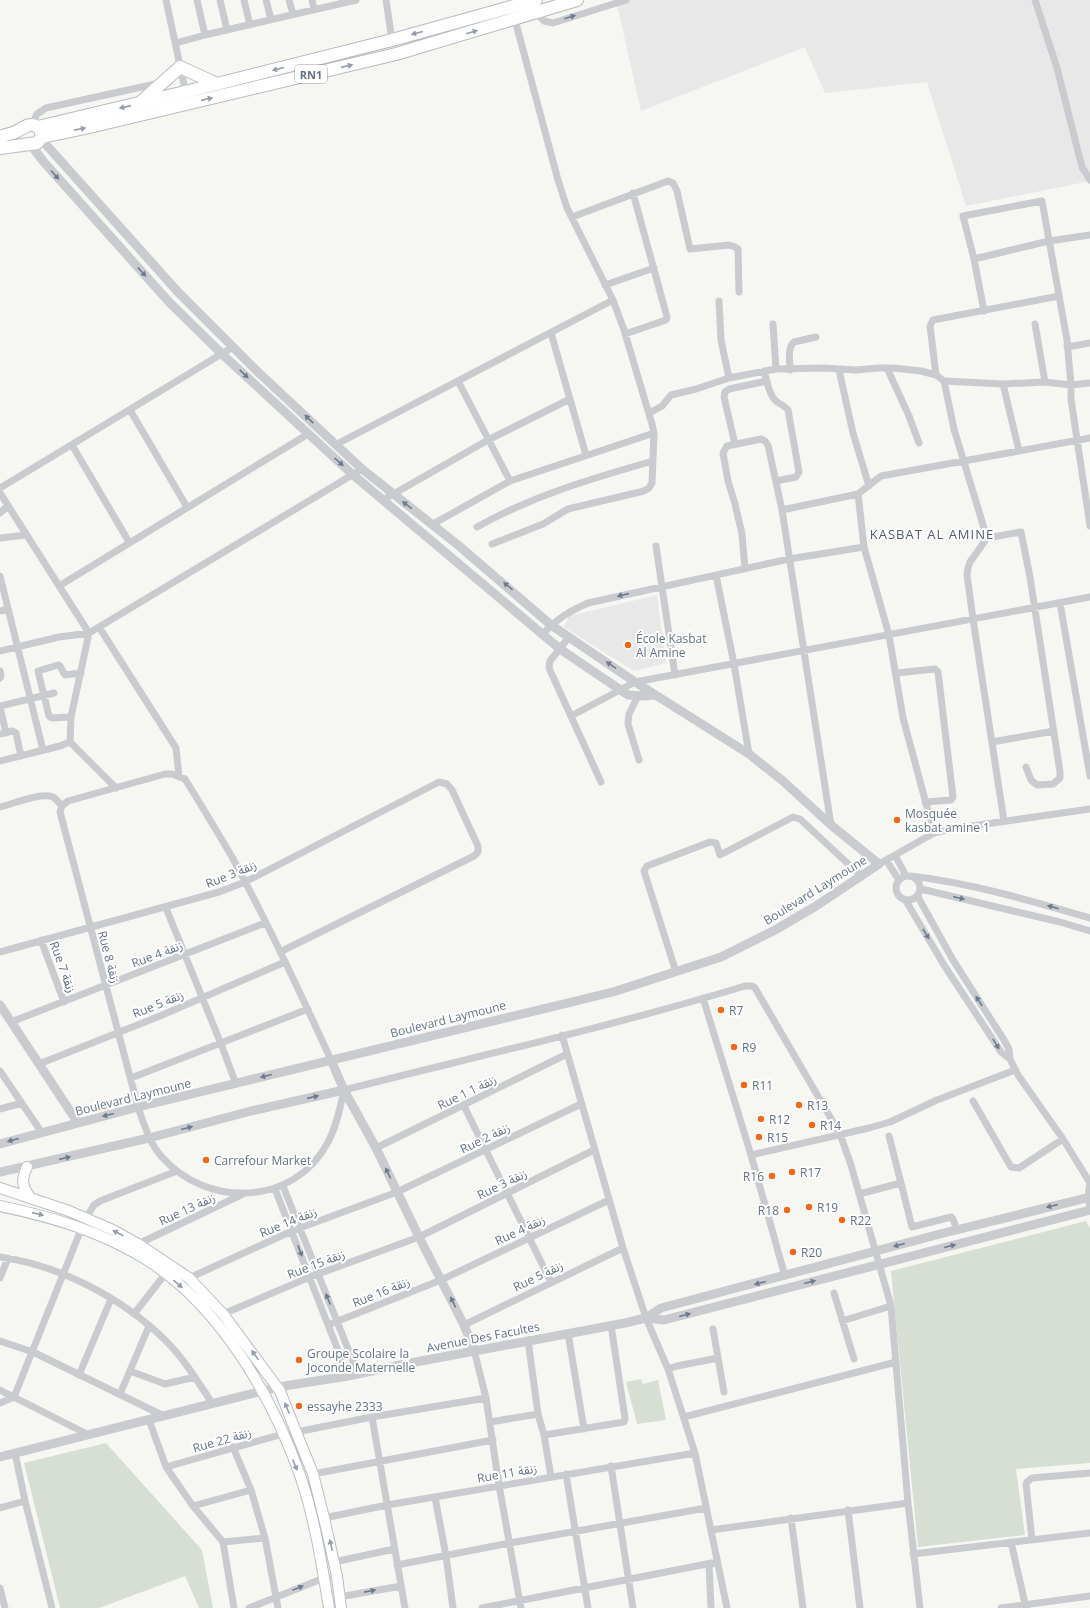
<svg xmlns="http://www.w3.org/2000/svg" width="1090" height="1608" font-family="'Open Sans','Noto Sans Arabic',sans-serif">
	<rect width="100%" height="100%" fill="#f6f7f3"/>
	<!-- built -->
	<path fill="#e7e8e7" d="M616,0H1090V181L966,206L927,82L825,93L805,47L641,111Z
		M657,595L666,663L634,671L564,627L569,616Z"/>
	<!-- green -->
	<path fill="#d7dfd4" d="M1086,1221L1090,1228V1463L1016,1469L1025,1535L918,1547L891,1271Z
		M641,1379L643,1384L658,1380L666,1420L637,1424L626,1382Z
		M106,1443L202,1550L213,1608H199L185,1576L99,1608H60L24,1463Z"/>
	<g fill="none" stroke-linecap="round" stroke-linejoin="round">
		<!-- secondary casing -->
		<g stroke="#babec4" stroke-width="12">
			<path id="secondary" d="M27,1167C21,1180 22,1186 30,1197
				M0,1188L69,1211L113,1230L138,1244L189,1278L223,1314L280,1391L296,1432L313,1474L324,1518L337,1576L341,1608
				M0,1206C52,1217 101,1231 147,1260C220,1306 273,1397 301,1478C315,1520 322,1565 329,1608"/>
		</g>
		<!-- trunk casing -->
		<g stroke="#b8bbbf" stroke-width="14">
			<path id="trunk" d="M141,102L180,67L217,84
				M0,137C4,135 9,134 13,133C22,130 28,121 38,127L185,92L392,40L536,0
				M42,137L85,128L396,54L577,0
				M0,148L37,143L42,137L40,129"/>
		</g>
		<!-- minor -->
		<path stroke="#c9cbcf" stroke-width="7" d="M166,0L186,94
			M197,0L205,35
			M220,0L227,30
			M244,0L250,25
			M266,0L271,19
			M289,0L293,14
			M312,0L314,9
			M386,0L392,40
			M1035,0L1057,68L1082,167L1090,180
			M535,13L544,21L553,23L626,0
			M176,43L205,35L356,0
			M32,125L37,114L46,108L160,83
			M572,217L668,181L673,183L677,191L690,249L729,245L735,247L738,249L739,292
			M974,259L1049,241L1090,235
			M605,285L654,268
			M719,301L721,340L729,378
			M984,311L974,259L963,216L1042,201L1067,340L1071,385V399L1090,526
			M773,324L776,369
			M1035,324L1045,382
			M551,333L586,455
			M625,334L666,320L667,317L633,193
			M1067,347L1090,343
			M887,368L909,416L919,443
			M790,370C790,361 787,348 794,342L816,337
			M839,370L853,433L869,486
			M764,371C767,380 768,393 775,400C779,404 784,405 788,410L799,472L796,477L776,481
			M936,375L930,326L933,320L1059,296
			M458,381L510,481
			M1003,384L1019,451
			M130,410L187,507
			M649,413L662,406L671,395L696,389L729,378L776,369L823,368L856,370L879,368H893L921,371L936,375L944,381
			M337,444L613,300
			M735,444L724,397L725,392L729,389L767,381
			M72,445L129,542
			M0,488L233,347
			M0,493L89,633L71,717L70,742L60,746L0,761
			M858,494L864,547L889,635L903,718L934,833
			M383,500L488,440L570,399
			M782,510L858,494L881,476L1090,438
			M0,513L8,506
			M433,524L510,481L654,433
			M477,527C532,496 593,478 653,461
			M0,538L26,535
			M987,538L1021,532L1030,577L1060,772V778L1053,784L1037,785L1031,780L1026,767
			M492,544L543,524L568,509L644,491L649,488L652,483L654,433L652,424L624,330L613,300L567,208L558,180L515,20
			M656,546L675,675
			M745,569L742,534L735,504L728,481L723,453L727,446L761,439L765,441L768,445L782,510L831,825
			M716,575L734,664L749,754
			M0,576L43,750
			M59,586L308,434
			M1060,603L1090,776
			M0,611L8,609
			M99,627L176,748L179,776
			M543,634C556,619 570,611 588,603L789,559L864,547
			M569,637L550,661L549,668L601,782
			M0,651L59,637L89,633L362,469
			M0,671L1,676L0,678
			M896,673L935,669L938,672L953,797L951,800L925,802
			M638,696L629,714L628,724L639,760
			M0,706L54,693
			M0,707L6,733
			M571,716L635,682L1090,597
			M71,717L52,718L49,716L38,671L58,665L60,666L65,675L81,673
			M0,734L12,731L16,733L21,756
			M70,742L116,788
			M992,742L1054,731
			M0,807C13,804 40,792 53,797C57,799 59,803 62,806
			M1004,821L973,619L967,575L968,568L970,562L987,538L954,429L944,381L1003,384L1045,382L1071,385L1090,383
			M895,855L906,876
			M886,860L899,880
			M879,864L934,833L951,829L1090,809
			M896 888a12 12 0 1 1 24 0a12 12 0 1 1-24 0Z
			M911,876C971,883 1032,901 1090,918
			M921,889L1060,922L1090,931
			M918,897L953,960L1004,1040L1009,1049L1010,1059L1018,1075L1063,1139L1090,1183
			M906,901L944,965L1001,1052L1010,1059
			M166,908L221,1044L236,1084
			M41,940L64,1002
			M0,952L219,892L245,882L439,782L447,784L452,790L478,846V852L474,856L280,952
			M676,972L644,871L647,866L710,842L716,843L720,855L793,817L800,819L860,875
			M703,998L751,1155L785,1276
			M11,1022L265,923
			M562,1035L623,1248L646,1318L668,1369L695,1453L727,1608
			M331,1060C300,992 268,923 232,857C217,831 201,805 185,779L172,774H165L68,801L62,806L60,812L138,1107C144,1124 149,1142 161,1156C207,1209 295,1206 328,1142C337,1126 340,1107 344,1090C478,1056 613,1026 745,986H752L755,988L840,1134L851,1165L891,1306L908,1503L920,1608
			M39,1064L160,1016L285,962
			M0,1071L42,1133
			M131,1078L308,1009
			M973,1101L1011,1167L1019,1168L1063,1139
			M464,1106L551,1282
			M0,1109L22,1103
			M889,1136L901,1183
			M376,1148L567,1054
			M751,1155L869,1128L890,1122L937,1100L1015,1070
			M1090,1182L1088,1198L1090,1207
			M283,1186L358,1374
			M275,1189L348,1376
			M859,1194L901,1183L912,1227L951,1217L953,1219L957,1230
			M86,1218L94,1205L100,1201L177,1171
			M138,1244L243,1194
			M0,1257C59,1265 122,1298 164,1339C183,1357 198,1382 212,1403
			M0,1278L8,1258
			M189,1278L292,1231L397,1192L581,1104
			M834,1293L854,1359
			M134,1314L166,1273
			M223,1314L310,1277L419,1237L594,1150
			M842,1321L891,1306
			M328,1325L441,1280L609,1200
			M464,1325L623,1248
			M713,1329L724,1392
			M568,1333L584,1429
			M528,1340L538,1414L544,1435L551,1477
			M0,1341L33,1352L164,1416
			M474,1350L486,1398L499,1485L521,1608
			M668,1369L677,1366L718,1358
			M130,1371L165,1384L195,1377
			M79,1375L111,1299
			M0,1390L89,1435
			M120,1394L149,1326
			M0,1403L14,1397L82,1227
			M372,1417L405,1608
			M684,1417L896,1362
			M149,1420L166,1467L193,1506L223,1542L234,1608
			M490,1422L538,1414
			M296,1432L372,1417L486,1398
			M544,1435L624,1422L625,1418L611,1325
			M233,1447L251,1490L265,1538L278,1608
			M15,1453L25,1501L52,1608
			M611,1466L633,1608
			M166,1467L283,1434
			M313,1474L493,1440
			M566,1474L588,1608
			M435,1497L446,1556L453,1608
			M193,1506L251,1490
			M0,1508L25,1501
			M848,1510L860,1608
			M324,1518L387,1505L695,1453
			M791,1518L803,1608
			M711,1530L908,1503
			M1032,1540L1026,1484L1027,1482L1032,1478L1090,1473
			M223,1542L265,1538
			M1011,1542L1026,1608
			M913,1554L1090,1533
			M334,1562L394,1549
			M709,1564L711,1608
			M397,1565L510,1543L706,1508
			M0,1588L5,1608
			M339,1597L401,1586
			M249,1608L324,1578L337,1576
			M482,1608L717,1562
			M1001,1608L1090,1596"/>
		<!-- tertiary -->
		<path stroke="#c9cbcf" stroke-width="9" d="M31,145L43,161L169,302L223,355L352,474L560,649L628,695L644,696L655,695
			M0,1005L78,1123
			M331,1060L344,1090L376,1148L419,1237L464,1325L474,1350
			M0,1144L138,1107L613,992L721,957L775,930L816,906L879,864L831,825L783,781L749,754L635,682L551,625L458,545L362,469L259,373L178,292L41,139
			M0,1172L149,1138L251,1111L344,1090
			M646,1318L664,1320L1090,1210
			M0,1457L278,1387L348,1376L405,1364L625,1323L646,1318L661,1308L940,1234L1090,1197"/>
		<!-- secondary -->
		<use href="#secondary" stroke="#fff" stroke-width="10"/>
		<!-- trunk -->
		<use href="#trunk" stroke="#fff" stroke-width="12"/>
	</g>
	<!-- one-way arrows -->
	<defs><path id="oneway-solid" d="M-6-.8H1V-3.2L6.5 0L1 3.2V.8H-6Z"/></defs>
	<g fill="#6d7b8e">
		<use href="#oneway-solid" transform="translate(570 17) rotate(-17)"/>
		<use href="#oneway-solid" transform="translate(55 175) rotate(48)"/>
		<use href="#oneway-solid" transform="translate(142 272) rotate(47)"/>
		<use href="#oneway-solid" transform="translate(244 374) rotate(43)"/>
		<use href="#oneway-solid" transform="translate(309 419) rotate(-137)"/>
		<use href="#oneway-solid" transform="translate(339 462) rotate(42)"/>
		<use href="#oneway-solid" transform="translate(407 505) rotate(-143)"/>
		<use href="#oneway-solid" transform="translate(508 586) rotate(-140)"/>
		<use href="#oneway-solid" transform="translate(623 595) rotate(167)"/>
		<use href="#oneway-solid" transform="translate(611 665) rotate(-146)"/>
		<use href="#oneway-solid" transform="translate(959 898) rotate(13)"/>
		<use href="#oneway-solid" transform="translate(1053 907) rotate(-164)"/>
		<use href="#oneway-solid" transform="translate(926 934) rotate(59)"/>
		<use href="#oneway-solid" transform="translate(979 1001) rotate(-123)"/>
		<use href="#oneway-solid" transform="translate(996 1044) rotate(58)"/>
		<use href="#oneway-solid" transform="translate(266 1076) rotate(166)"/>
		<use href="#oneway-solid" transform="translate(313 1097) rotate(-13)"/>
		<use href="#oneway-solid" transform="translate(108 1115) rotate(166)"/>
		<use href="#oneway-solid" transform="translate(187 1128) rotate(-15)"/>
		<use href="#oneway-solid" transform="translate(13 1140) rotate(165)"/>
		<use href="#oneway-solid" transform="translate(65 1158) rotate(-13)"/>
		<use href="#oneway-solid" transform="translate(388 1173) rotate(-116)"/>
		<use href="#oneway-solid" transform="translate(1052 1206) rotate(166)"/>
		<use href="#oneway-solid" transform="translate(899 1245) rotate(165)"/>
		<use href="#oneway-solid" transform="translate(950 1246) rotate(-14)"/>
		<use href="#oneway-solid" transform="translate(300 1251) rotate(69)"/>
		<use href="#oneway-solid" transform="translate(810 1282) rotate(-15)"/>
		<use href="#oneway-solid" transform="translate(760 1283) rotate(165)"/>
		<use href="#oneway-solid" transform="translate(328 1299) rotate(-112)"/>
		<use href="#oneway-solid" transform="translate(453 1302) rotate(-116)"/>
		<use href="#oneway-solid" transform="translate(685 1315) rotate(-15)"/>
		<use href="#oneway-solid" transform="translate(298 1588) rotate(-22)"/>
		<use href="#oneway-solid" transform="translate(370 1591) rotate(-11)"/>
	</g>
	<g fill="#929cab">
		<use href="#oneway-solid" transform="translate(472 32) rotate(-16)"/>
		<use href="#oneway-solid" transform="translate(417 33) rotate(165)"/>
		<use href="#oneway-solid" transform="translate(347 66) rotate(-13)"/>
		<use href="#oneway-solid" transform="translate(278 69) rotate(166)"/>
		<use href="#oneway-solid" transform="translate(207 99) rotate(-13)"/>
		<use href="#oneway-solid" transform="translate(125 107) rotate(167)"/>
		<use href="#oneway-solid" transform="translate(80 129) rotate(-11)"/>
		<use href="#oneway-solid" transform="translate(38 1214) rotate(13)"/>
		<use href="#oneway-solid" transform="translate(118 1233) rotate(-152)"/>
		<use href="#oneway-solid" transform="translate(178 1284) rotate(40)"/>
		<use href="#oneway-solid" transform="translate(255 1355) rotate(-126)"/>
		<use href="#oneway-solid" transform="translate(287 1408) rotate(-112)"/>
		<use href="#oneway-solid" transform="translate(295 1465) rotate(68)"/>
		<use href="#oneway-solid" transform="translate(331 1545) rotate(-102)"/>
	</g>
	<!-- markers -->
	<g fill="#f0691a" stroke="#fff" stroke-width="1.5">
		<circle cx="628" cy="645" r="4"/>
		<circle cx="897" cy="820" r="4"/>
		<circle cx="721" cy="1010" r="4"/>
		<circle cx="734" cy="1047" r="4"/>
		<circle cx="744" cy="1085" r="4"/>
		<circle cx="799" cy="1105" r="4"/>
		<circle cx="761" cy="1119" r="4"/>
		<circle cx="812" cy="1125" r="4"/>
		<circle cx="759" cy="1137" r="4"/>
		<circle cx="206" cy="1160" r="4"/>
		<circle cx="792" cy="1172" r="4"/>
		<circle cx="772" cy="1176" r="4"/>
		<circle cx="809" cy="1207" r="4"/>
		<circle cx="787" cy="1210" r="4"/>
		<circle cx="842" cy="1220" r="4"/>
		<circle cx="793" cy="1252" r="4"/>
		<circle cx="299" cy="1360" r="4"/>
		<circle cx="299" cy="1406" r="4"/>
	</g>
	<g text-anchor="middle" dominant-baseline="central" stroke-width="4" stroke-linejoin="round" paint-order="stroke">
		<!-- shield labels -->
		<rect fill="#fff" stroke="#929cab" stroke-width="1" x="295" y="65" width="32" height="18" rx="3"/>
		<g font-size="11" font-weight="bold" fill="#637287">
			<text x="311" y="74">RN1</text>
		</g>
		<!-- poi labels -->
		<g font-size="12" fill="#637287" stroke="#fff" text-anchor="start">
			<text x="636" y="638">École Kasbat<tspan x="636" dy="14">Al Amine</tspan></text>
			<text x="905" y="813">Mosquée<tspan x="905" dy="14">kasbat amine 1</tspan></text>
			<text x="729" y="1010">R7</text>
			<text x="742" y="1047">R9</text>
			<text x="752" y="1085">R11</text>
			<text x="807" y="1105">R13</text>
			<text x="769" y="1119">R12</text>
			<text x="820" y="1125">R14</text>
			<text x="767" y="1137">R15</text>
			<text x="214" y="1160">Carrefour Market</text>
			<text x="800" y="1172">R17</text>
			<text x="764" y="1176" text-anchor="end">R16</text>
			<text x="817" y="1207">R19</text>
			<text x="779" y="1210" text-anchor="end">R18</text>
			<text x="850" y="1220">R22</text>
			<text x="801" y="1252">R20</text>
			<text x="307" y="1353">Groupe Scolaire la<tspan x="307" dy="14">Joconde Maternelle</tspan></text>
			<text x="307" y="1406">essayhe 2333</text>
		</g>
		<!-- street labels -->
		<g font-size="12" fill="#637287" stroke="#fff">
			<text transform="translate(231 874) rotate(-22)">Rue 3 زنقة</text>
			<text transform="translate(815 890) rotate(-32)">Boulevard Laymoune</text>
			<text transform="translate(157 954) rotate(-21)">Rue 4 زنقة</text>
			<text transform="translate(109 957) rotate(75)">Rue 8 زنقة</text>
			<text transform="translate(63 967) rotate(70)">Rue 7 زنقة</text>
			<text transform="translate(158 1004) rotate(-22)">Rue 5 زنقة</text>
			<text transform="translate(448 1019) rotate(-14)">Boulevard Laymoune</text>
			<text transform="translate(467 1092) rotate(-26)">Rue 1 زنقة 1</text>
			<text transform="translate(133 1097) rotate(-14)">Boulevard Laymoune</text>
			<text transform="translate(485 1138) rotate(-26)">Rue 2 زنقة</text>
			<text transform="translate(502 1184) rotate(-26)">Rue 3 زنقة</text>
			<text transform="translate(187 1209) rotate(-25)">Rue 13 زنقة</text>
			<text transform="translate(288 1222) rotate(-22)">Rue 14 زنقة</text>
			<text transform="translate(520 1230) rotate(-25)">Rue 4 زنقة</text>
			<text transform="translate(316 1264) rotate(-21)">Rue 15 زنقة</text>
			<text transform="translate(538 1276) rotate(-26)">Rue 5 زنقة</text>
			<text transform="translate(381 1292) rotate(-22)">Rue 16 زنقة</text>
			<text transform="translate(483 1337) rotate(-11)">Avenue Des Facultes</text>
			<text transform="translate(222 1440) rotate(-16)">Rue 22 زنقة</text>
			<text transform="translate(507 1473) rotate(-10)">Rue 11 زنقة</text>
		</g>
		<!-- neighbourhood labels -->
		<g font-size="13" letter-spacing="1" fill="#525d6b" stroke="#fff">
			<text x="932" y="534">KASBAT AL AMINE</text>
		</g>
	</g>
</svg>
